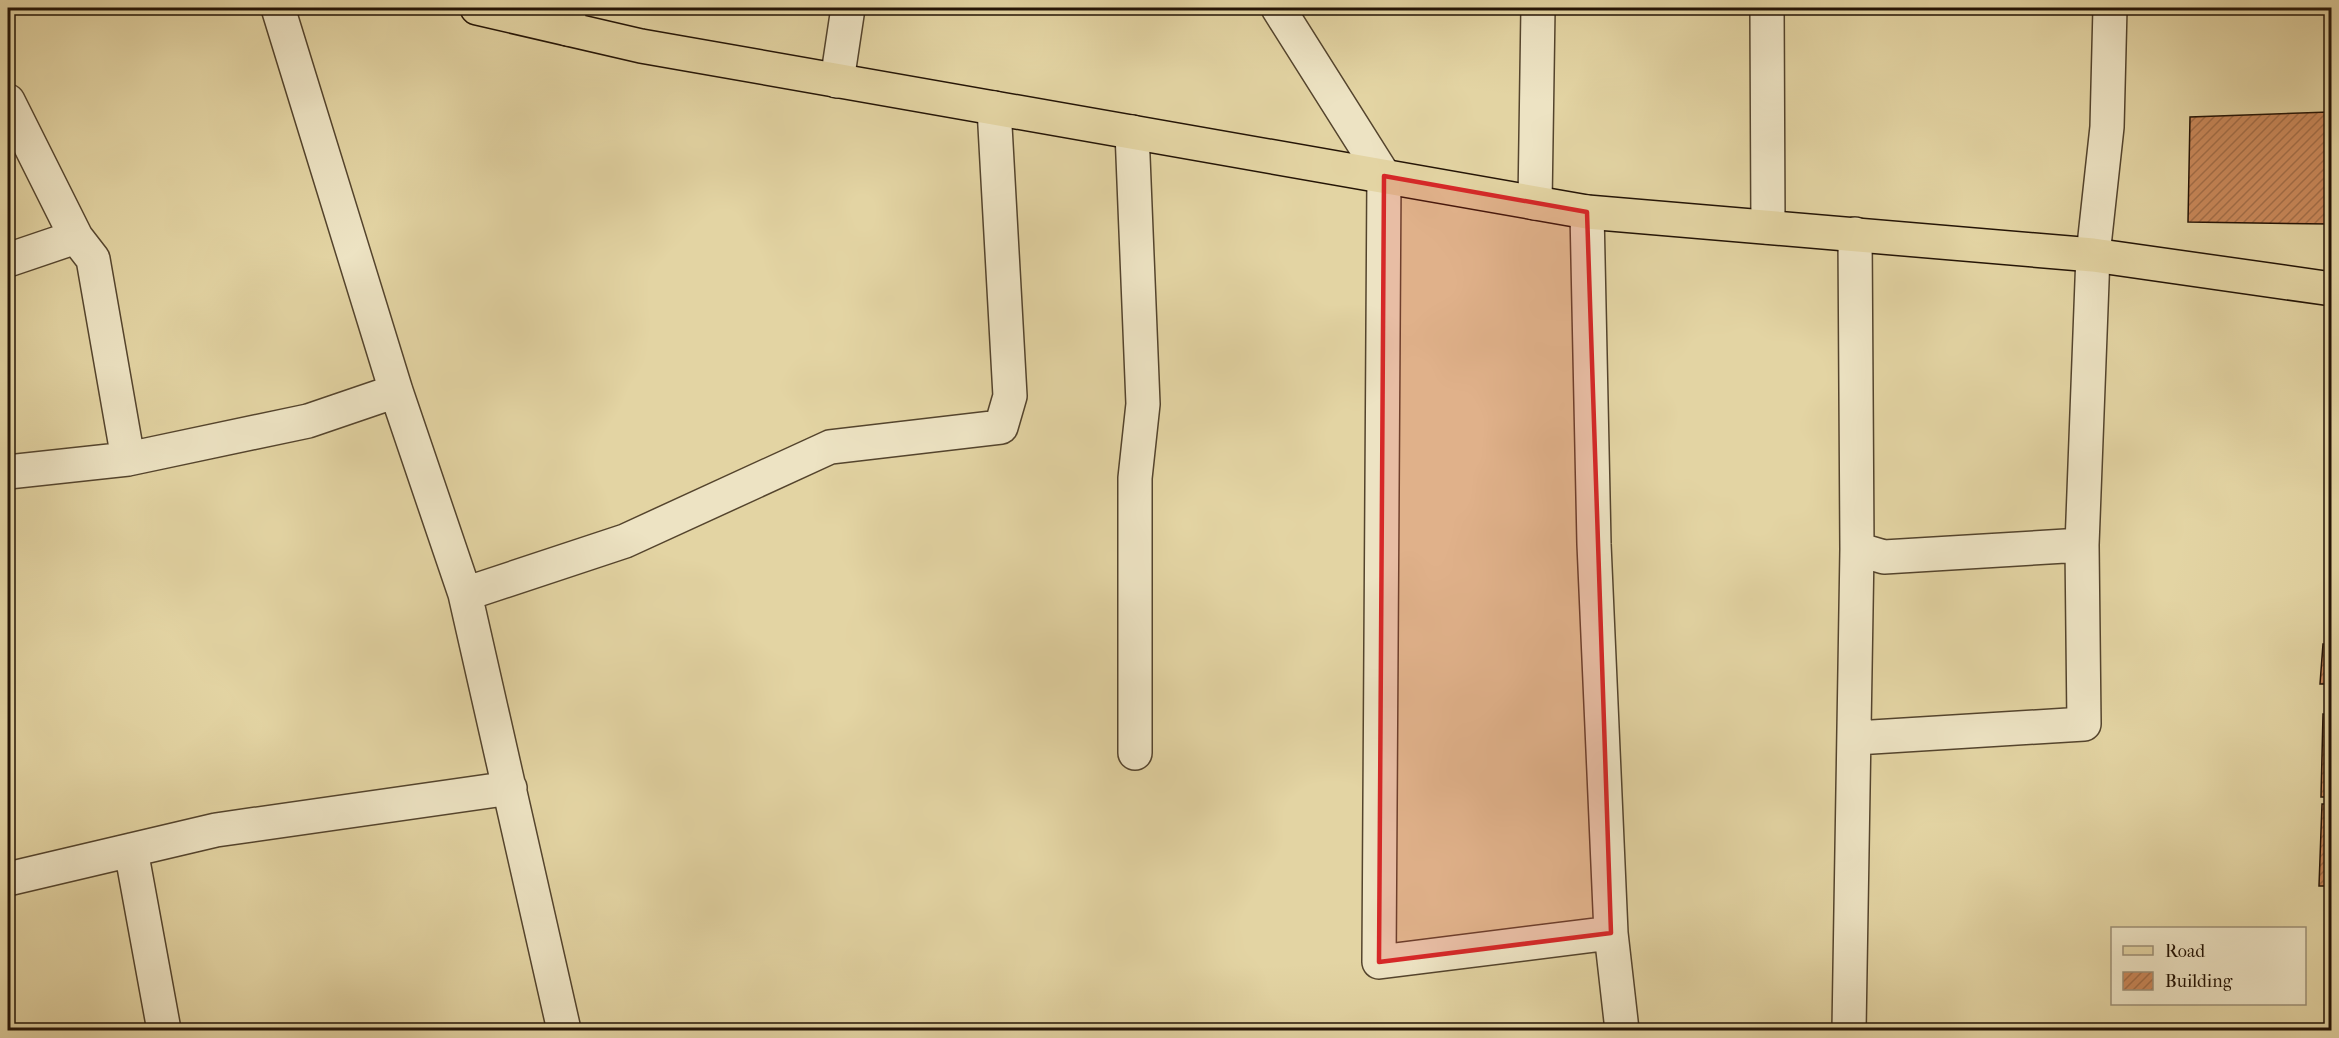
<svg xmlns="http://www.w3.org/2000/svg" width="2339" height="1038" font-family="'IM FELL French Canon',serif">
	<defs>
		<pattern id="building-hatch" width="6" height="6" patternUnits="userSpaceOnUse" patternTransform="scale(1.5)"><rect width="6" height="6" fill="#ca895b"/><path d="M-1 1l2-2M0 6l6-6M5 7l2-2" fill="none" stroke="#a46f49"/></pattern>
	</defs>
	<rect width="100%" height="100%" fill="#e3d4a3"/>
	<filter id="stains"><feTurbulence type="fractalNoise" baseFrequency=".00333" numOctaves="4"/><feColorMatrix values="0 0 0 0 .2 0 0 0 0 .09 0 0 0 0 .02 0 0 0 .5 -.17"/></filter>
	<radialGradient id="worn" r=".72"><stop offset=".6" stop-color="#630" stop-opacity="0"/><stop offset="1" stop-color="#630" stop-opacity=".3"/></radialGradient>
	<!-- building -->
	<path fill="url(#building-hatch)" stroke="#241406" stroke-width="1.5" d="M2329,112L2330,224L2188,222L2190,117Z
		M2329,441H2332V494L2325,493Z
		M2328,571H2332V628H2327Z
		M2323,644H2332V684H2320Z
		M2323,714L2332,715V797H2321Z
		M2322,804H2332V886H2319Z
		M2330,924H2332V981H2329Z
		M2330,990H2332V1030H2329Z"/>
	<g fill="none" stroke-linecap="round" stroke-linejoin="round">
		<!-- minor casing -->
		<g stroke="#54442d" stroke-width="36">
			<path id="minor" d="M278,8L396,391L465,594L564,1030
				M1278,8L1384,176L1379,962L1611,933
				M1767,8L1768,227
				M568,29L569,8
				M837,81L848,8
				M8,101L76,237L93,259L128,459
				M1132,132L1143,404L1135,478V753
				M1535,203L1538,8
				M1587,212L1594,544L1611,933L1622,1030
				M8,260L76,237
				M8,472L128,459L308,421L396,391
				M1857,549L1884,557L2082,545
				M465,594L625,541L830,447L1001,427L1010,396L994,108
				M1856,738L2084,724L2082,545L2093,255L2107,127L2110,8
				M131,850L164,1030
				M8,879L216,830L510,788
				M1849,1030L1857,549L1855,234"/>
		</g>
		<!-- major casing -->
		<g stroke="#241406" stroke-width="36">
			<path id="major" d="M477,8L641,46L1587,212L2093,255L2332,289"/>
		</g>
		<!-- minor -->
		<use href="#minor" stroke="#ede3c3" stroke-width="33"/>
		<!-- major -->
		<use href="#major" stroke="#e3d4a3" stroke-width="33"/>
	</g>
	<!-- marked area -->
	<path fill="#d62828" fill-opacity="0.2" stroke="#d62828" stroke-width="4.5" stroke-linejoin="round" d="M1384,176L1587,212L1611,933L1379,962Z"/>
	<!-- margin -->
	<rect width="2339" height="1038" fill="none" stroke="#e3d4a3" stroke-width="30"/>
	<rect x="9" y="9" width="2321" height="1020" fill="none" stroke="#241406" stroke-width="3"/>
	<rect x="15" y="15" width="2309" height="1008" fill="none" stroke="#241406" stroke-width="1.5"/>
	<!-- legend -->
	<rect x="2111" y="927" width="195" height="78" fill="#ede3c3" stroke="#9d9077" stroke-width="1.5"/>
	<rect x="2123" y="946" width="30" height="9" fill="#e3d4a3" stroke="#9d9077" stroke-width="1.5"/>
	<text x="2165" y="957" font-size="18" fill="#241406">Road</text>
	<rect x="2123" y="972" width="30" height="18" fill="url(#building-hatch)" stroke="#9d9077" stroke-width="1.5"/>
	<text x="2165" y="987" font-size="18" fill="#241406">Building</text>
	<rect width="100%" height="100%" filter="url(#stains)"/>
	<rect width="100%" height="100%" fill="url(#worn)"/>
</svg>
